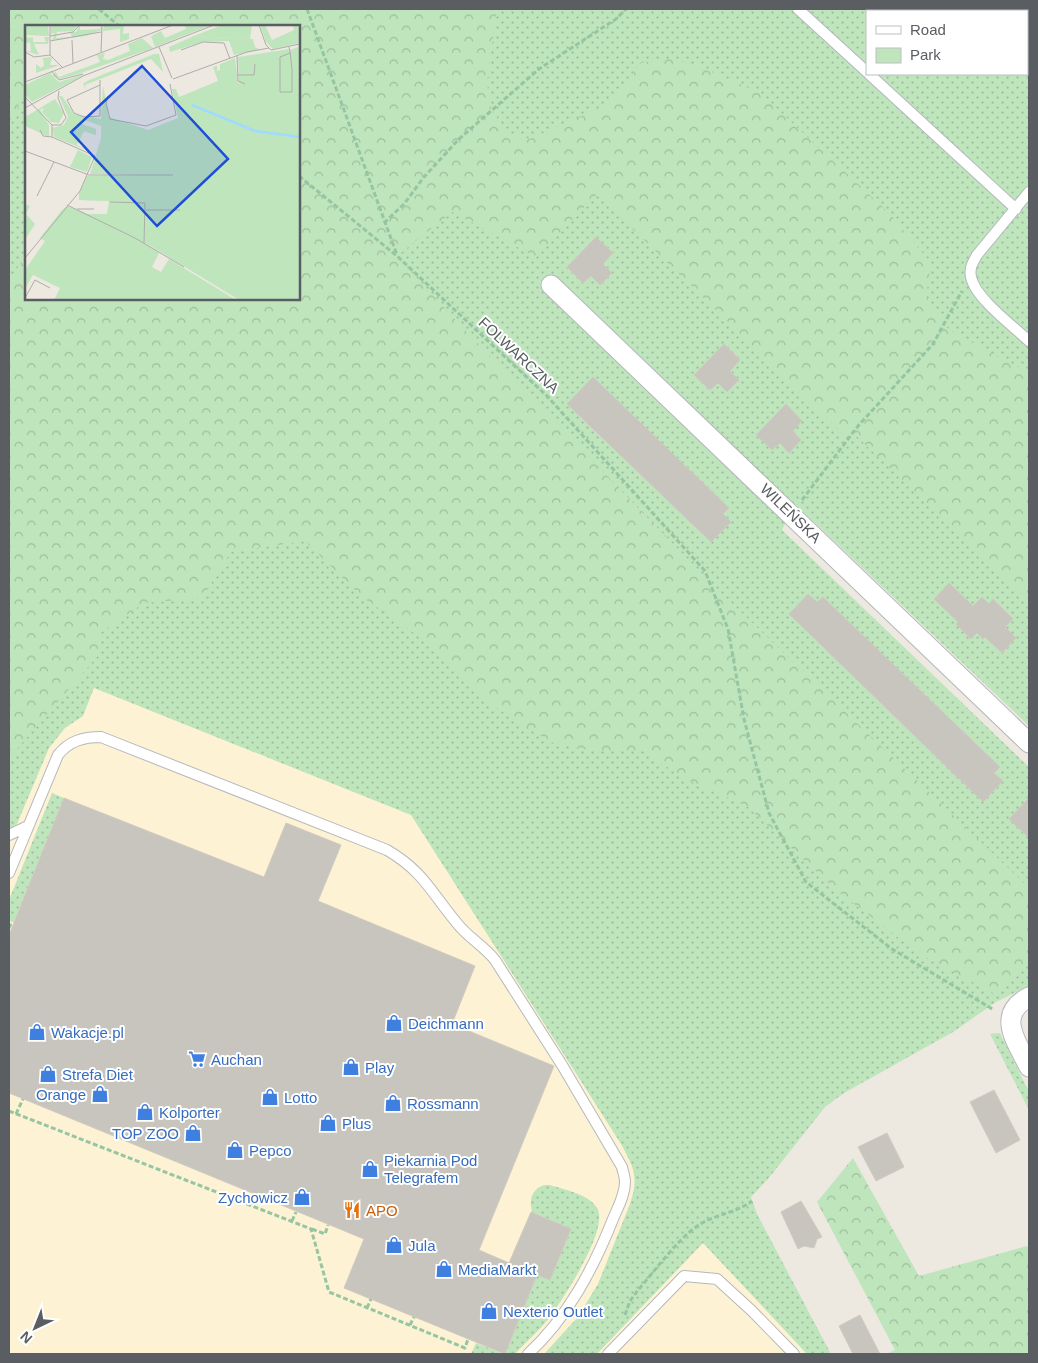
<svg xmlns="http://www.w3.org/2000/svg" width="1038" height="1363" font-family="Helvetica,sans-serif">
	<defs>
		<pattern id="green-dots" width="8" height="8" patternUnits="userSpaceOnUse" patternTransform="scale(1.25)"><rect width="8" height="8" fill="#bfe5bd"/><path d="M2 2h.1M6 6h.1" fill="none" stroke="#9ebd9d" stroke-width="1.8" stroke-linecap="round"/></pattern>
		<pattern id="forest-crowns" width="20" height="18" patternUnits="userSpaceOnUse" patternTransform="scale(1.25)"><rect width="20" height="18" fill="#bfe5bd"/><path d="M2 6a3 3 0 1 1 6 0M12 15a3 3 0 1 1 6 0" fill="none" stroke="#9ebd9d"/></pattern>
	</defs>
	<rect width="100%" height="100%" fill="#ede9e1"/>
	<!-- commercial -->
	<path fill="#fef2d5" d="M103,650L406,771L816,1354H9V758Z"/>
	<!-- green -->
	<path fill="url(#green-dots)" fill-rule="evenodd" d="M9,9H1029V726L795,504L782,530L1029,767V986L996,1002L953,1032L844,1093L825,1107L768,1179L751,1197L757,1214L831,1354H807L703,1243L597,1354H544L577,1318L598,1284L630,1204C639,1177 634,1168 621,1144L411,815L94,688L83,716L65,728L49,748L17,824L9,829ZM867,11H1027V74H867ZM26,26H299V299H26Z
		M52,793L64,798L14,922L9,921V900Z
		M1000,1033L1029,1092V1110L990,1034Z
		M544,1185H550C565,1190 589,1194 597,1208C610,1228 563,1299 550,1317C540,1330 527,1341 516,1353L505,1354L537,1275L550,1280L571,1229L532,1212C529,1200 531,1190 544,1185Z
		M476,1343L504,1354H471Z"/>
	<!-- forest -->
	<path fill="url(#forest-crowns)" d="M9,9H497L487,83L491,109L507,132L530,139L597,109L614,99L640,63L669,59L696,65L760,93L889,213L931,263L926,297L949,330L1029,373V600L849,429L845,436L597,194L536,257L452,212L397,256L460,325L716,588L1029,888V961L995,994L921,955L870,916L837,891L748,807L685,779L644,751H593L550,742L478,696L428,643L361,596L305,541L231,552L202,598L144,603L99,634L103,650L9,758V281L26,255V299H299V26H26V87L9,129Z
		M853,1158L919,1276L1027,1246L1029,1250V1354H886L895,1350L817,1202Z"/>
	<!-- building -->
	<path fill="#c8c4be" stroke="#d1cbbf" d="M596,237L613,253L603,264L612,273L600,285L591,276L583,283L567,267Z
		M724,344L740,360L730,371L739,380L727,392L718,383L710,390L694,375Z
		M593,377L729,508L723,514L731,522L711,542L567,404Z
		M786,404L802,421L793,431L801,440L789,453L780,443L772,450L756,435Z
		M949,583L973,606L982,597L989,604L993,599L1013,619L1005,627L1016,638L1002,653L985,637L983,639L977,633L971,639L956,624L958,622L934,599Z
		M808,594L817,602L823,597L1000,767L994,773L1003,781L983,802L789,614Z
		M64,798L264,877L286,823L341,845L318,901L475,966L452,1024L554,1066L479,1250L509,1263L531,1212L571,1229L550,1280L537,1275L505,1354L344,1288L364,1239L9,1093V935Z
		M1029,798V838L1009,819Z
		M994,1090L1020,1140L996,1153L970,1102Z
		M887,1133L904,1167L876,1181L858,1147Z
		M801,1201L822,1237L817,1239L814,1248L804,1246L798,1249L781,1212Z
		M860,1315L880,1354H853L839,1326Z"/>
	<g fill="none" stroke-linecap="round" stroke-linejoin="round">
		<!-- lane casing -->
		<g stroke="#b4b8bc" stroke-width="12">
			<path id="lane" d="M798,9L867,72
				M869,74L1016,209
				M1029,192L977,255C973,262 969,268 971,277C975,298 1013,326 1029,341
				M9,835L28,826
				M9,873L58,755C69,741 83,737 101,737L387,850C423,871 431,892 456,922C467,937 483,945 495,960L562,1065L622,1167C623,1172 625,1177 625,1182C625,1195 618,1207 613,1219C593,1269 568,1317 528,1354
				M608,1354L684,1276L717,1279L752,1311L794,1354"/>
		</g>
		<!-- street casing -->
		<g stroke="#b4b8bc" stroke-width="21">
			<path id="street" d="M551,285L1029,743
				M1029,997C995,1015 1017,1042 1029,1067"/>
		</g>
		<!-- path -->
		<path stroke="#96c5a1" stroke-width="3" stroke-dasharray="5 2.5" stroke-linecap="butt" d="M99,9L119,26
			M307,9L397,255
			M299,176L397,256L547,396L705,571L728,629L744,719L769,813L806,882L892,949L994,1010
			M384,223L404,204L424,177L459,139L539,69L616,19L626,9
			M802,500L858,426L933,344L962,291
			M9,928L10,925H13
			M9,1111L311,1229L329,1292L465,1348L468,1339
			M16,1114L23,1099
			M292,1221L296,1212
			M312,1229L325,1234L328,1225
			M367,1308L371,1299
			M625,1315L630,1301L638,1290C654,1272 677,1240 696,1227C713,1214 735,1214 752,1201
			M410,1325L414,1317"/>
		<!-- lane -->
		<use href="#lane" stroke="#fff" stroke-width="10"/>
		<!-- street -->
		<use href="#street" stroke="#fff" stroke-width="19"/>
	</g>
	<!-- icons -->
	<defs>
		<g id="shop-bare" transform="scale(1.35)"><path d="M-5-2.5h2.3a2.7 3.5 0 0 1 5.4 0H5L5.5 6h-11ZM-1.5-2.5h3a1.5 2.3 0 0 0-3 0Z" fill="#3f7fe0" stroke="#fff" stroke-width="2.5" paint-order="stroke"/></g>
		<g id="supermarket-bare" transform="scale(1.35)"><path d="M-6-5.5h2.5l.6 2H6L4.5 2H-2.5L-4.4-4H-6ZM-1.5 3.2a1.3 1.3 0 1 0 .1 0ZM3 3.2a1.3 1.3 0 1 0 .1 0Z" fill="#3f7fe0" stroke="#fff" stroke-width="2.5" paint-order="stroke"/></g>
		<g id="restaurant-bare" transform="scale(1.35)"><path d="M-5-6h1v4h1v-4h1v4h1v-4h1v5L-1.5 .5V6h-2V.5L-5-1ZM5-6V6H3V1.5H1.5Q1.5-4 5-6Z" fill="#e8710a" stroke="#fff" stroke-width="2.5" paint-order="stroke"/></g>
	</defs>
	<g fill-rule="evenodd">
		<use href="#shop-bare" x="394" y="1023"/>
		<use href="#shop-bare" x="37" y="1032"/>
		<use href="#supermarket-bare" x="197" y="1059"/>
		<use href="#shop-bare" x="351" y="1067"/>
		<use href="#shop-bare" x="48" y="1074"/>
		<use href="#shop-bare" x="100" y="1094"/>
		<use href="#shop-bare" x="270" y="1097"/>
		<use href="#shop-bare" x="393" y="1103"/>
		<use href="#shop-bare" x="145" y="1112"/>
		<use href="#shop-bare" x="328" y="1123"/>
		<use href="#shop-bare" x="193" y="1133"/>
		<use href="#shop-bare" x="235" y="1150"/>
		<use href="#shop-bare" x="370" y="1169"/>
		<use href="#shop-bare" x="302" y="1197"/>
		<use href="#restaurant-bare" x="352" y="1210"/>
		<use href="#shop-bare" x="394" y="1245"/>
		<use href="#shop-bare" x="444" y="1269"/>
		<use href="#shop-bare" x="489" y="1311"/>
	</g>
	<g text-anchor="middle" dominant-baseline="central" stroke-width="4" stroke-linejoin="round" paint-order="stroke">
		<!-- street labels -->
		<g font-size="15" fill="#5a5e62" stroke="#fff">
			<text transform="translate(519 355) rotate(43)">FOLWARCZNA</text>
			<text transform="translate(791 513) rotate(44)">WILEŃSKA</text>
		</g>
		<!-- shop labels -->
		<g font-size="15" fill="#366cbe" stroke="#fff" text-anchor="start">
			<text x="408" y="1023">Deichmann</text>
			<text x="51" y="1032">Wakacje.pl</text>
			<text x="211" y="1059">Auchan</text>
			<text x="365" y="1067">Play</text>
			<text x="62" y="1074">Strefa Diet</text>
			<text x="86" y="1094" text-anchor="end">Orange</text>
			<text x="284" y="1097">Lotto</text>
			<text x="407" y="1103">Rossmann</text>
			<text x="159" y="1112">Kolporter</text>
			<text x="342" y="1123">Plus</text>
			<text x="179" y="1133" text-anchor="end">TOP ZOO</text>
			<text x="249" y="1150">Pepco</text>
			<text x="384" y="1160">Piekarnia Pod<tspan x="384" dy="17">Telegrafem</tspan></text>
			<text x="288" y="1197" text-anchor="end">Zychowicz</text>
			<text x="408" y="1245">Jula</text>
			<text x="458" y="1269">MediaMarkt</text>
			<text x="503" y="1311">Nexterio Outlet</text>
		</g>
		<!-- food labels -->
		<g font-size="15" fill="#c56008" stroke="#fff" text-anchor="start">
			<text x="366" y="1210">APO</text>
		</g>
	</g>
	<!-- overview -->
	<g transform="translate(25 25)">
		<rect width="275" height="275" fill="#ede9e1"/>
		<path d="M0,0H23L24,11L1,10L3,13L8,12V17H21L19,12H24L23,19H9L14,30L0,26H6L5,17L0,19ZM26,0H53L48,6L32,7L31,13L47,12L45,7H51L55,0V5L75,4L76,0V5L61,11L27,15L30,8L26,9ZM79,0H104L99,1L98,9L104,8V14L95,17V4L78,6ZM160,0H186L130,22L126,11L136,6L140,13L161,4ZM169,11L228,14L230,22L235,25L209,30L204,16L177,17L145,27L144,22ZM117,13L128,23L53,49L34,54L28,51L30,46L34,52L75,37L72,30L80,28L78,34L83,35L105,26L103,19ZM264,24L254,77L275,78V275H214L119,217L134,228L127,242L136,247L144,234L211,275H29L35,263L8,250L0,264V245L20,216L15,213L37,185L42,181L63,189H82L84,176L54,175V168L62,151L117,150L65,149L76,113V101L60,95L56,99L71,104V110L59,106L52,120L69,128L29,112L27,103L39,100L43,92L34,71H37L49,89L76,94L78,61L84,92L123,105L153,93L147,64H151L154,72L193,56L188,42L192,41V46L195,45V39L210,33L213,58L220,59L214,58L213,32ZM129,29H134L138,47L126,34L60,60L61,65L58,59L62,56ZM25,32L27,33L25,40H35L11,48V39L16,43L19,40L18,33ZM25,48L34,57L61,49L7,77L0,69V60ZM30,74L39,88L34,98L26,97L17,87L19,83L15,85L24,100V112L0,101V92ZM0,179L5,181L1,189L10,199L0,215Z" fill="#bfe5bd"/>
		<path d="M197,0H227L225,14L169,11ZM235,0H240L247,15L269,5L268,0H275V18L248,24L241,17ZM154,74H213L209,82V92L201,83L195,87L180,88L185,99L186,122L193,136L198,135L190,108L199,99L218,103L223,108L218,131L222,134L229,126L231,138L242,137L244,118H255L258,114L275,124V199L267,207L251,204V223L245,231L226,225L223,206L228,197L227,190L221,206L212,203V190L208,188L206,191L208,205L204,208L189,198L186,207L178,206L175,190L181,186L183,176L163,158L158,159L154,173L146,176H123L118,172L99,176L54,175V168L63,159H150V151L159,149L160,142L73,139L72,130L101,127L126,117H148L156,98ZM51,91L58,94L56,99L71,104V110L59,106L54,115L39,109L45,92ZM53,125L67,132L62,147L45,142Z" fill="#bfe5bd"/>
		<path d="M275,21V78H254V30Z" fill="#bfe5bd"/>
		<path fill="none" stroke="#9fdbff" stroke-width="2.5" d="M167,80L230,106L275,112"/>
		<path fill="none" stroke="#aeadaa" stroke-width="1" d="M25,0V30L37,42M234,0L241,20L246,25L275,19M25,11L48,7L55,0M47,15L48,38M25,16L76,7M134,22L147,53M264,22L265,26L267,45V67H255V32L265,28M156,25L178,17L199,18L205,34M0,27L9,32L25,30M76,27L77,0M212,31L213,56L220,59M26,46L34,55L58,49M213,50H229L230,39M148,54L222,27L244,23M0,57L148,0M75,60L42,75L49,88L59,92L75,91V55M83,71L81,78L85,94L121,101L151,90L145,59M0,72L27,100V112M0,83L58,51L189,0M27,100H36L41,93L33,73L34,66M0,126L64,150H148M12,171L29,137M85,177L120,178L119,218M42,180L110,213L159,242M52,184H69M121,185H155M0,233L55,166L70,131L27,112L18,111L15,105M0,273L10,255L25,263"/>
		<path fill="#1d4ed8" fill-opacity="0.15" stroke="#1d4ed8" stroke-width="2.5" d="M117,41L203,134L132,201L46,107Z"/>
		<rect width="275" height="275" fill="none" stroke="#5a5e62" stroke-width="2.5"/>
	</g>
	<!-- border -->
	<rect width="1038" height="1363" fill="none" stroke="#5a5e62" stroke-width="20"/>
	<!-- legend -->
	<rect x="866" y="10" width="162" height="65" fill="#ffffff" stroke="#bdbfc0"/>
	<rect x="876" y="26" width="25" height="8" fill="#ffffff" stroke="#bdbfc0"/>
	<text x="910" y="35" font-size="15" fill="#5a5e62">Road</text>
	<rect x="876" y="48" width="25" height="15" fill="#bfe5bd" stroke="#bdbfc0"/>
	<text x="910" y="60" font-size="15" fill="#5a5e62">Park</text>
	<!-- north arrow -->
	<g transform="translate(35 1328) rotate(223)" stroke="#ffffff" stroke-width="4" paint-order="stroke">
	<path d="M0-4L9 19L0 12L-9 19Z" fill="#5a5e62"/>
	<text y="-8" font-size="14" font-weight="bold" text-anchor="middle" fill="#5a5e62">N</text>
	</g>
</svg>
